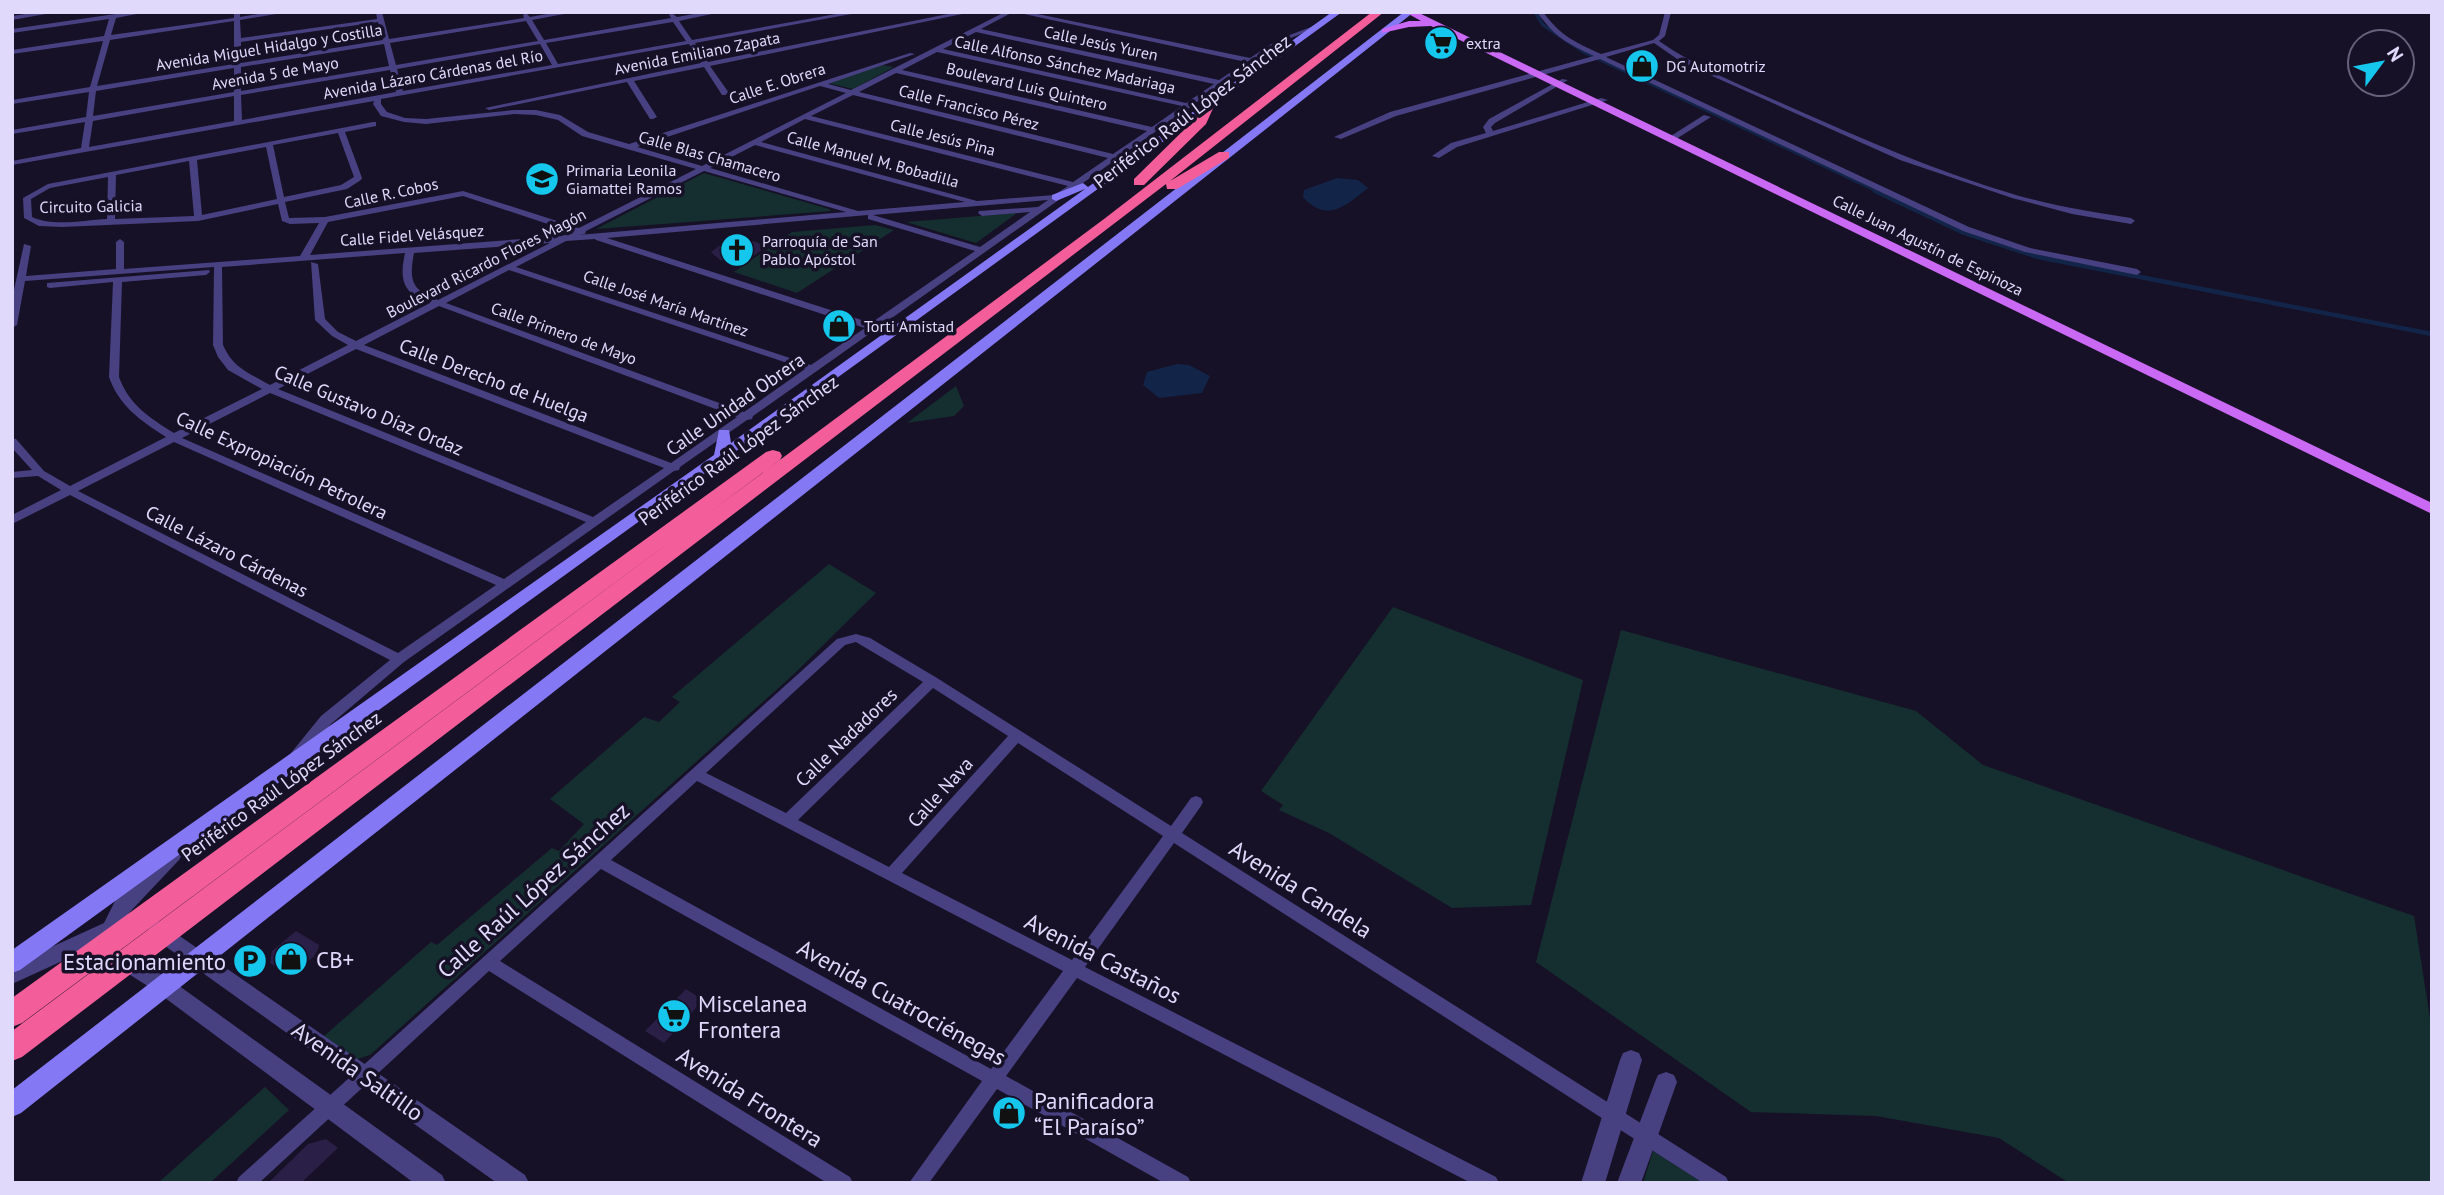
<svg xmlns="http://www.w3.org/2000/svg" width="2444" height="1195" font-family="'PT Sans',sans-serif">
	<rect width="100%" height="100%" fill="#161126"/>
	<!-- green -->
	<path fill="#152f30" d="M882,65L894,67L853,89L828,83Z
		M704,173L829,209L831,211L596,229Z
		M1017,213L976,243L906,222Z
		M875,225L894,230L797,293L734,272L792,232Z
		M956,386L964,406L954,416L907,423Z
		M829,564L876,593L795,673L370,1055L357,1059L323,1037L431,942L437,945L552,848L559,851L584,824L550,799L644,717L659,722L680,702L672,697Z
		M1393,607L1583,680L1531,905L1452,908L1329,833L1279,810L1283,805L1261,791Z
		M1621,630L1916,711L1983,765L2414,916L2432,1031V1183H2069L1999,1138L1876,1116L1751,1112L1536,962Z
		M265,1087L289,1110L210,1183H158Z
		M1653,1151L1703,1183H1643Z"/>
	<!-- water -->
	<path fill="#132449" d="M1337,178L1358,180L1368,188C1347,205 1327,224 1303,197L1304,190Z
		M1177,364L1189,365L1210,376L1202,393L1159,398L1143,385L1147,372Z"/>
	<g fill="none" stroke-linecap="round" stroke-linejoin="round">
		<!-- stream-far1 -->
		<path stroke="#132449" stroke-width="3.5" d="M1535,12L1543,25L1584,52L1879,192"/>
		<!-- stream -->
		<path stroke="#132449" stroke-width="4.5" d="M1875,191L1962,232L2038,257L2432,334"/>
	</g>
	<!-- building -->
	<path fill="#2a1f46" d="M747,239L767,246L752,257L736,262L720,260L711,252L723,243Z
		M296,931L319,945L317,954L290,976L270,963L272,951Z
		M686,989L703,1000L664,1043L645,1031Z
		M1003,1100L1024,1112L1016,1125L994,1113Z
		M326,1139L338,1148L301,1183H268L308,1144Z"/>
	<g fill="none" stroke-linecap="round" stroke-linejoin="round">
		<!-- minor -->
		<path fill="#474081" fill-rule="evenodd" d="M39,12H57L12,20V16Z
			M129,12H147L116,18L111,35L234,18V12H240V17L270,12H288L240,20L241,38L377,19L376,12H382L389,39L524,18L523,15L526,13L530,17L558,12H575L532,20L544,40L671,18L669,15L672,13L677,17L705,12H721L679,21L692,40L847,12H862L695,43L708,62L958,12H972L710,66L729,93L725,95H722L704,67L634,81L657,117L653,119H650L627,82L489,110L485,108L701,63L689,44L381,99V104L387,112L405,118L426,119L514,110H536L560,115L588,132L629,144L910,53L915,54L828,84L851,90L1005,12H1013L981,29L1219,80L1246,62L1015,12H1028L1250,58L1279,39L1319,24L1324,25L1283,41L1193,105V108H1189L753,416L752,419L747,420L680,467L679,470L674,471L404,662L331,724L301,761L296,762L291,761L289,757L291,753L321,716L390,660L70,495L12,524V515L61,490L38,476L12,478V472L32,470L12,448V438L16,439L44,471L70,486L166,437C141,421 119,406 109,377L113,282L50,288L47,287V283L209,270L210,272L206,275L122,282L119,377C129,405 150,418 174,433L262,389L228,370L218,357L213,345L214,267L25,281L17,325L12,328V299L24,244L31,246L26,276L116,269V242L120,239L124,242V269L300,256L319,223L290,224L282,221L278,204L198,221L62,227L39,226L24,218L23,198L48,184L373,122H376V126L345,132L362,178L361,180L347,189L285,202L289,218L325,217L463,191L579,228L696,169L582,136L558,120L536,115L514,114L426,124L404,122L381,116L373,104L374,101L12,165V161L81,148L85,122L12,134V130L86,117L89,92L12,104V100L90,87L103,41L12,54V50L104,36L109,19L12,33V29ZM234,21V64L97,86L110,40ZM526,21L538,41L396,65L390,43ZM378,22L383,40L241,63V42ZM673,22L686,41L558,64L546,43ZM976,32L1214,84L1186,103L943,49ZM384,44L389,66L241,91V67ZM540,44L552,65L403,91L397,69ZM937,52L1182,106L1152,127L902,70ZM234,68V92L93,116L96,91ZM390,70L396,92L242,120L241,95ZM896,73L1147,131L1113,154L859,92ZM820,86L846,93L702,166L637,147ZM853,95L1108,158L1073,182L811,116ZM234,96V121L89,147L93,121ZM805,119L1068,186L1054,195L977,201L761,142ZM338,133L354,177L341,185L284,197L273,145ZM755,145L965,202L858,211L710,168ZM266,147L277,199L202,215L197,160ZM189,161L194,216L115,219L116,175ZM704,171L846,212L578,235L585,234L586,231ZM108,177L107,219C84,220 54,227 32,217L31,199L50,188ZM463,196L572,232L562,236L310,255L328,222ZM1048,200L1038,207L979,211L978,213L982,216L1030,212L980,247L873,215ZM868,215V219L975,251L871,323L607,238ZM595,239L596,240L865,328L811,365L516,267L566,241ZM550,243L438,300C411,290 409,280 414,253ZM405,253C399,281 403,293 430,303L356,341L338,332L325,319L318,264L311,262L315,320L332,336L348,345L270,385C249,373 233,368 223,345L222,267ZM509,270L805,369L744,412L446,303ZM439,306L737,417L671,463L364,345ZM356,349L664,468L593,517L278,389ZM270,393L586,522L504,579L182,438ZM174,442L496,585L398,653L78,491Z
			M1537,12H1543C1562,37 1573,41 1601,54L1653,40L1659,35L1665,12H1671L1665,36L1659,41C1699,69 1743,86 1788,106C1862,139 1938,172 2016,195C2054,206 2092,212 2131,218L2135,221L2131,224L2072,214L2012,198L1900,160L1683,63L1654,43L1606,57L1969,227L2030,248L2137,269L2141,272L2137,275L2025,252L1963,231L1600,59L1396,116L1341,139L1334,137L1390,112L1594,56C1565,42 1556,38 1537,12Z
			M1562,79L1568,80L1495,123L1491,127L1493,131L1601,98L1608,100L1457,147L1439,158L1432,156L1451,143L1486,133L1483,127L1489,119Z
			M1704,115L1711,117L1673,141L1666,139Z
			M856,634L870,638L937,678L1171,826L1191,798L1196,796L1201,798L1203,802L1201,806L1182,833L1726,1177L1729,1183H1703L1174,843L1085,967L1496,1177L1499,1183H1471L1077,978L1006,1076L1188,1177L1191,1183H1164L997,1089L929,1183H909L982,1081L601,869L500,961L850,1177L853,1183H827L489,971L259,1183H236L239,1177L837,639ZM856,642L923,682L786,813L706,773L845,645ZM933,688L1008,736L889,867L798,820ZM1018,743L1163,836L1072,960L902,873ZM697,781L1063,971L991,1069L611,860Z"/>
		<!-- tertiary -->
		<path fill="#474081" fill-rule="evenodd" d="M172,847L179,850L182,855L179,860L129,913L126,918L131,925L128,931L12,984V965L104,923L115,901L165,850Z
			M158,921L525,1175L529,1183H497L151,936L148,930L151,924Z
			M120,949L171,980L442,1175L446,1183H414L157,992L113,964L110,958L113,952Z
			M1631,1050L1639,1053L1642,1060L1605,1183H1581L1620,1060L1623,1053Z
			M1666,1072L1674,1075L1677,1082L1641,1183H1617L1655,1082L1658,1075Z"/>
		<!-- secondary -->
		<path fill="#8478f5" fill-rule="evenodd" d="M1332,12H1342L20,970L12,973V950L714,455L719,430H729L731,443L1085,189L1056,201L1052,199V195L1083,183L1088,187Z
			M1404,12H1414L21,1113L12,1117V1090Z"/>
		<!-- primary -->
		<path fill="#ca69f3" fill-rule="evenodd" d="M1405,12H1417L2432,503V514L1431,26L1409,27L1382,33V29L1409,21H1421Z"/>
		<!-- motorway -->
		<path fill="#f35e9a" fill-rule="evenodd" d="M1372,12H1384L1170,181L1219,152H1229V158L1177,189H1167L1166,184L22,1057L12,1061V1031L1104,219Z
			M1205,101L1215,104L1206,124L1144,185H1134V179L1195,119Z
			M773,450L780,452L782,456L780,460L22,1023L12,1027V998L766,452Z"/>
	</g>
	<!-- icons -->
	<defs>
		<g id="supermarket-disc" transform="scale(1.75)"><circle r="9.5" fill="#15c7ed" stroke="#161126"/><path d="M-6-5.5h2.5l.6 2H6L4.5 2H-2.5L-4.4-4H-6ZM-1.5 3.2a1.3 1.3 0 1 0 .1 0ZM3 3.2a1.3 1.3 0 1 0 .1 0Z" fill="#111"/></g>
		<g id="shop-disc" transform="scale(1.75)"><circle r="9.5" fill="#15c7ed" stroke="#161126"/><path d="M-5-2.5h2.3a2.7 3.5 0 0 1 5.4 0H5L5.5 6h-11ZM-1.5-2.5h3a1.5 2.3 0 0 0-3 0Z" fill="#111"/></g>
		<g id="school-disc" transform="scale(1.75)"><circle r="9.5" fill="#15c7ed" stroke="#161126"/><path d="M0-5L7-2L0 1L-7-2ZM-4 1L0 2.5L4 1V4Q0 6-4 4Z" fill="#111"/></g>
		<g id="church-disc" transform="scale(1.75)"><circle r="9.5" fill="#15c7ed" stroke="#161126"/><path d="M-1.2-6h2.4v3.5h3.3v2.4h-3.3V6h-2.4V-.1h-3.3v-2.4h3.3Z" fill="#111"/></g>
		<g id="parking-disc" transform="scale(1.75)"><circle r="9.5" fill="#15c7ed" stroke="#161126"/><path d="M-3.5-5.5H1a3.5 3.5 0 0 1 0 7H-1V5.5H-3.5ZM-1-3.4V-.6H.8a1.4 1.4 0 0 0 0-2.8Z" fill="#111"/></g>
	</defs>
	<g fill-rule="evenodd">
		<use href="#supermarket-disc" x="1441" y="43"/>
		<use href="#shop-disc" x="1642" y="66"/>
		<use href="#school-disc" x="542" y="179"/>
		<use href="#church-disc" x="737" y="250"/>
		<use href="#shop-disc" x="839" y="326"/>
		<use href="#shop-disc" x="291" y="959"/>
		<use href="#parking-disc" x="250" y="961"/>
		<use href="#supermarket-disc" x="674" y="1016"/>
		<use href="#shop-disc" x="1009" y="1113"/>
	</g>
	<g text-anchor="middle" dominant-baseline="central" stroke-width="7" stroke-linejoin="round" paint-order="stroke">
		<!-- far-street labels -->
		<g font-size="16" fill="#e0d9fc" stroke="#161126">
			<text transform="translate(1101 43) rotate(12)">Calle Jesús Yuren</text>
			<text transform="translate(269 47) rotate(-9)">Avenida Miguel Hidalgo y Costilla</text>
			<text transform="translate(697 53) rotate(-11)">Avenida Emiliano Zapata</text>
			<text transform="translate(1065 64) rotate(12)">Calle Alfonso Sánchez Madariaga</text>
			<text transform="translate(275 73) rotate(-10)">Avenida 5 de Mayo</text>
			<text transform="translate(433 74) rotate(-10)">Avenida Lázaro Cárdenas del Río</text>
			<text transform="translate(777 83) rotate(-18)">Calle E. Obrera</text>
			<text transform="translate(1027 86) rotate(13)">Boulevard Luis Quintero</text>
			<text transform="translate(969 107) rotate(14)">Calle Francisco Pérez</text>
			<text transform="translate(943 137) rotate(14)">Calle Jesús Pina</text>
			<text transform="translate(710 156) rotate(16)">Calle Blas Chamacero</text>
			<text transform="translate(873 159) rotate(15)">Calle Manuel M. Bobadilla</text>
			<text transform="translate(391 193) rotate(-12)">Calle R. Cobos</text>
			<text transform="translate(91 206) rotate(-1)">Circuito Galicia</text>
			<text transform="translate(412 235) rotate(-4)">Calle Fidel Velásquez</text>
			<text transform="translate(1928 245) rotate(26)">Calle Juan Agustín de Espinoza</text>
			<text transform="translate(486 263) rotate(-27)">Boulevard Ricardo Flores Magón</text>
			<text transform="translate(666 303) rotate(19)">Calle José María Martínez</text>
			<text transform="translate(564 333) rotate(20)">Calle Primero de Mayo</text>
		</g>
		<!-- far-poi labels -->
		<g font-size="16" fill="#e0d9fc" stroke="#161126" text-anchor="start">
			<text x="1466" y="43">extra</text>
			<text x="1666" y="66">DG Automotriz</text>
			<text x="566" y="170">Primaria Leonila<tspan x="566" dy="18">Giamattei Ramos</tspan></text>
			<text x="762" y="241">Parroquía de San<tspan x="762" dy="18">Pablo Apóstol</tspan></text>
			<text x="864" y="326">Torti Amistad</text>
		</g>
		<!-- street labels -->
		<g font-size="19" fill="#e0d9fc" stroke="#161126">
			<text transform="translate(1192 111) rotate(-37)">Periférico Raúl López Sánchez</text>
			<text transform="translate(494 380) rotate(21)">Calle Derecho de Huelga</text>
			<text transform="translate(735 404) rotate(-35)">Calle Unidad Obrera</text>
			<text transform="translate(369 410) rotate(23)">Calle Gustavo Díaz Ordaz</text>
			<text transform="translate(738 450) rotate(-36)">Periférico Raúl López Sánchez</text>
			<text transform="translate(282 465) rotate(25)">Calle Expropiación Petrolera</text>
			<text transform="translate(227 551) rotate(27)">Calle Lázaro Cárdenas</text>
			<text transform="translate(846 737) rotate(-44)">Calle Nadadores</text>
			<text transform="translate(281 786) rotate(-36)">Periférico Raúl López Sánchez</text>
			<text transform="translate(940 792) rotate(-48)">Calle Nava</text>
		</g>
		<!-- near-street labels -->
		<g font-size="23" fill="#e0d9fc" stroke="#161126">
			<text transform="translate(1301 889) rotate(32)">Avenida Candela</text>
			<text transform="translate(533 890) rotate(-42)">Calle Raúl López Sánchez</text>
			<text transform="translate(1103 958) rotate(27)">Avenida Castaños</text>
			<text transform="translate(902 1002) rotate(29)">Avenida Cuatrociénegas</text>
			<text transform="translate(358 1071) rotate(35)">Avenida Saltillo</text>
			<text transform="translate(750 1097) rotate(32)">Avenida Frontera</text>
		</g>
		<!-- near-poi labels -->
		<g font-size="23" fill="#e0d9fc" stroke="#161126" text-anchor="start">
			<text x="316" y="959">CB+</text>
			<text x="226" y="961" text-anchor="end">Estacionamiento</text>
			<text x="698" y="1003">Miscelanea<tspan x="698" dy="26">Frontera</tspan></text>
			<text x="1034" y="1100">Panificadora<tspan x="1034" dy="26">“El Paraíso”</tspan></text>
		</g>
	</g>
	<!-- border -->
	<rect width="2444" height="1195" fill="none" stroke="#e0d9fc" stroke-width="28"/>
	<!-- north arrow -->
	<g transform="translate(2381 63) rotate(58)"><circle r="33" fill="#161126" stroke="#67617c" stroke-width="2"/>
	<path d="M0-5L12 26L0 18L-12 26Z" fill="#15c7ed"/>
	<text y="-10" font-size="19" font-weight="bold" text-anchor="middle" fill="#e0d9fc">N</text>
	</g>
</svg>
